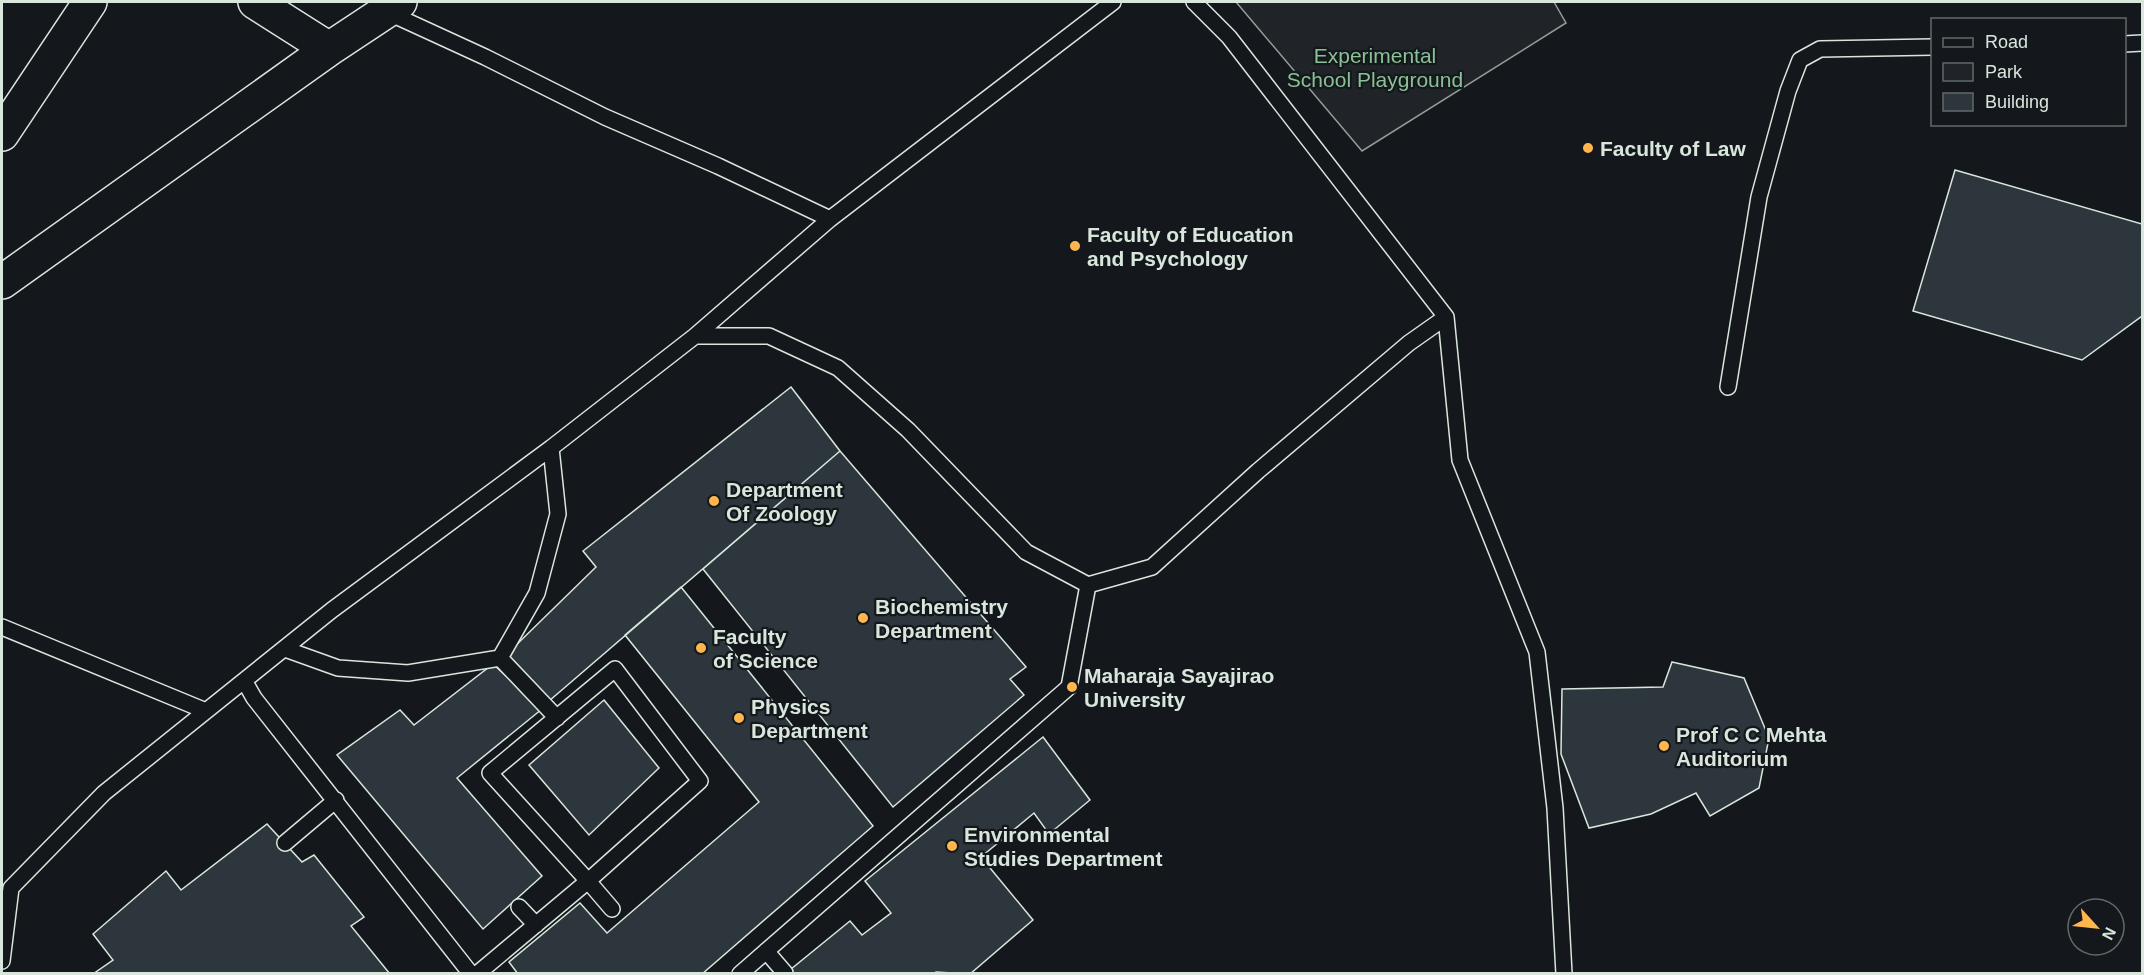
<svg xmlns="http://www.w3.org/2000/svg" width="2144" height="975" font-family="Arial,sans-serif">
	<rect width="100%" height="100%" fill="#14181c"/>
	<!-- green -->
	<path fill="#202428" stroke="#939e99" stroke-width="1.5" d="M1236,2H1554L1566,23L1362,151Z"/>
	<!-- building -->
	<path fill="#2c363c" stroke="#d8e6dc" stroke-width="1.5" d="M1955,170L2142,224V316L2082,360L1913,311Z
		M791,387L840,451L549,701L506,655L596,567L583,551Z
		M840,451L1026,667L1010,679L1024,695L893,807L703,569Z
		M681,587L873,826L702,974H518L509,962L580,903L607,933L759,802L625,635Z
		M1672,662L1744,678L1769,738L1759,788L1710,816L1696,793L1651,814L1589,828L1561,754L1562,689L1663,687Z
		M493,664L542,709L457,778L542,876L483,929L337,755L400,710L414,725Z
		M604,700L659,768L589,835L529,765Z
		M1043,737L1090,800L1049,834L1034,813L981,857L1033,920L970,974L936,972L934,974H785L850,921L862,935L891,913L865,881Z
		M267,824L302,862L314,855L364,917L351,926L390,974H93L113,960L93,934L166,871L181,890Z"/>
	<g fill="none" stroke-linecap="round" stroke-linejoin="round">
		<!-- lane casing -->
		<g stroke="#d8e6dc" stroke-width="18">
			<path id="lane" d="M1194,2L1229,37L1446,317L1460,460L1537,652L1555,808L1564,974
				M387,12L485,57L605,117L718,166L830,219
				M2124,44L2142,43
				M695,336H769L838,368L908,430L1026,552L1088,585L1152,567L1258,471L1409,343L1446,317
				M1728,387L1759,197L1788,91L1800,60L1820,49L1932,47
				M2,627L206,711
				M285,649L338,668L408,673L500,658
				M500,658L537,593L558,514L551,448
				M500,658L557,718
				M615,669L700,781L588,881L490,773Z
				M245,682L254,698L471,974
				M285,843L336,800
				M519,907L536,925
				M766,951L785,973
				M2,961L11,888L104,793L332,610L551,448L695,336L830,219L1113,2
				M477,974L588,881L612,909
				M740,974L1069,687L1088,585"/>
		</g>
		<!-- secondary casing -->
		<g stroke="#d8e6dc" stroke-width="36">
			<path id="secondary" d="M255,2L329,49
				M2,134L90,2
				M2,282L329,49L400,2"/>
		</g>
		<!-- lane -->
		<use href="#lane" stroke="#14181c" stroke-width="15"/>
		<!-- secondary -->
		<use href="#secondary" stroke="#14181c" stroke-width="33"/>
	</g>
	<!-- markers -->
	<g fill="#ffb74d" stroke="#14181c" stroke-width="2">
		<circle cx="1588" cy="148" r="6"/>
		<circle cx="1075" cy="246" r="6"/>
		<circle cx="714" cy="501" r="6"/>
		<circle cx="863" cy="618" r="6"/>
		<circle cx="701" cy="648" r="6"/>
		<circle cx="1072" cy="687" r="6"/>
		<circle cx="739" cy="718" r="6"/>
		<circle cx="1664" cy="746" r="6"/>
		<circle cx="952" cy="846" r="6"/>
	</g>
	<g text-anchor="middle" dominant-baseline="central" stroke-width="4.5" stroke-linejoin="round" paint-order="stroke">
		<!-- park labels -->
		<g font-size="21" fill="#8ac095" stroke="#14181c">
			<text x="1375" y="55">Experimental<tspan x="1375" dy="24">School Playground</tspan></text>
		</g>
		<!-- poi labels -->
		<g font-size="21" font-weight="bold" fill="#d8e6dc" stroke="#14181c" text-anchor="start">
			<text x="1600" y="148">Faculty of Law</text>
			<text x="1087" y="234">Faculty of Education<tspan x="1087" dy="24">and Psychology</tspan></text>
			<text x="726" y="489">Department<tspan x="726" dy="24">Of Zoology</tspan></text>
			<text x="875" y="606">Biochemistry<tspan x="875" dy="24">Department</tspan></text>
			<text x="713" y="636">Faculty<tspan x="713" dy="24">of Science</tspan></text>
			<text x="1084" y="675">Maharaja Sayajirao<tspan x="1084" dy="24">University</tspan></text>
			<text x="751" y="706">Physics<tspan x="751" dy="24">Department</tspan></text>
			<text x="1676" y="734">Prof C C Mehta<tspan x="1676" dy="24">Auditorium</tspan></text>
			<text x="964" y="834">Environmental<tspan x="964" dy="24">Studies Department</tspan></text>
		</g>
	</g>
	<!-- border -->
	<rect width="2144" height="975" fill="none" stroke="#d8e6dc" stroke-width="6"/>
	<!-- legend -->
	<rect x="1931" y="18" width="195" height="108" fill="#14181c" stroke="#626a69" stroke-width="1.5"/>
	<rect x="1943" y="38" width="30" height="9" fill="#14181c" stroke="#626a69" stroke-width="1.5"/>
	<text x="1985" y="48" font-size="18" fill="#d8e6dc">Road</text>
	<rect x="1943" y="63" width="30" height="18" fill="#202428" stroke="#626a69" stroke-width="1.5"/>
	<text x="1985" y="78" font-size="18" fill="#d8e6dc">Park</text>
	<rect x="1943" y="93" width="30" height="18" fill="#2c363c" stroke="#626a69" stroke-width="1.5"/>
	<text x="1985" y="108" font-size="18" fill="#d8e6dc">Building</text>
	<!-- north arrow -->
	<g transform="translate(2096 927) rotate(117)"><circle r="28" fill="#14181c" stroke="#626a69" stroke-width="1.5"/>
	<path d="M0-4.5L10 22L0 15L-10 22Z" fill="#ffb74d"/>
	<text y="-9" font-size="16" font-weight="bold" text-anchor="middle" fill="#d8e6dc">N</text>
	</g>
</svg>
